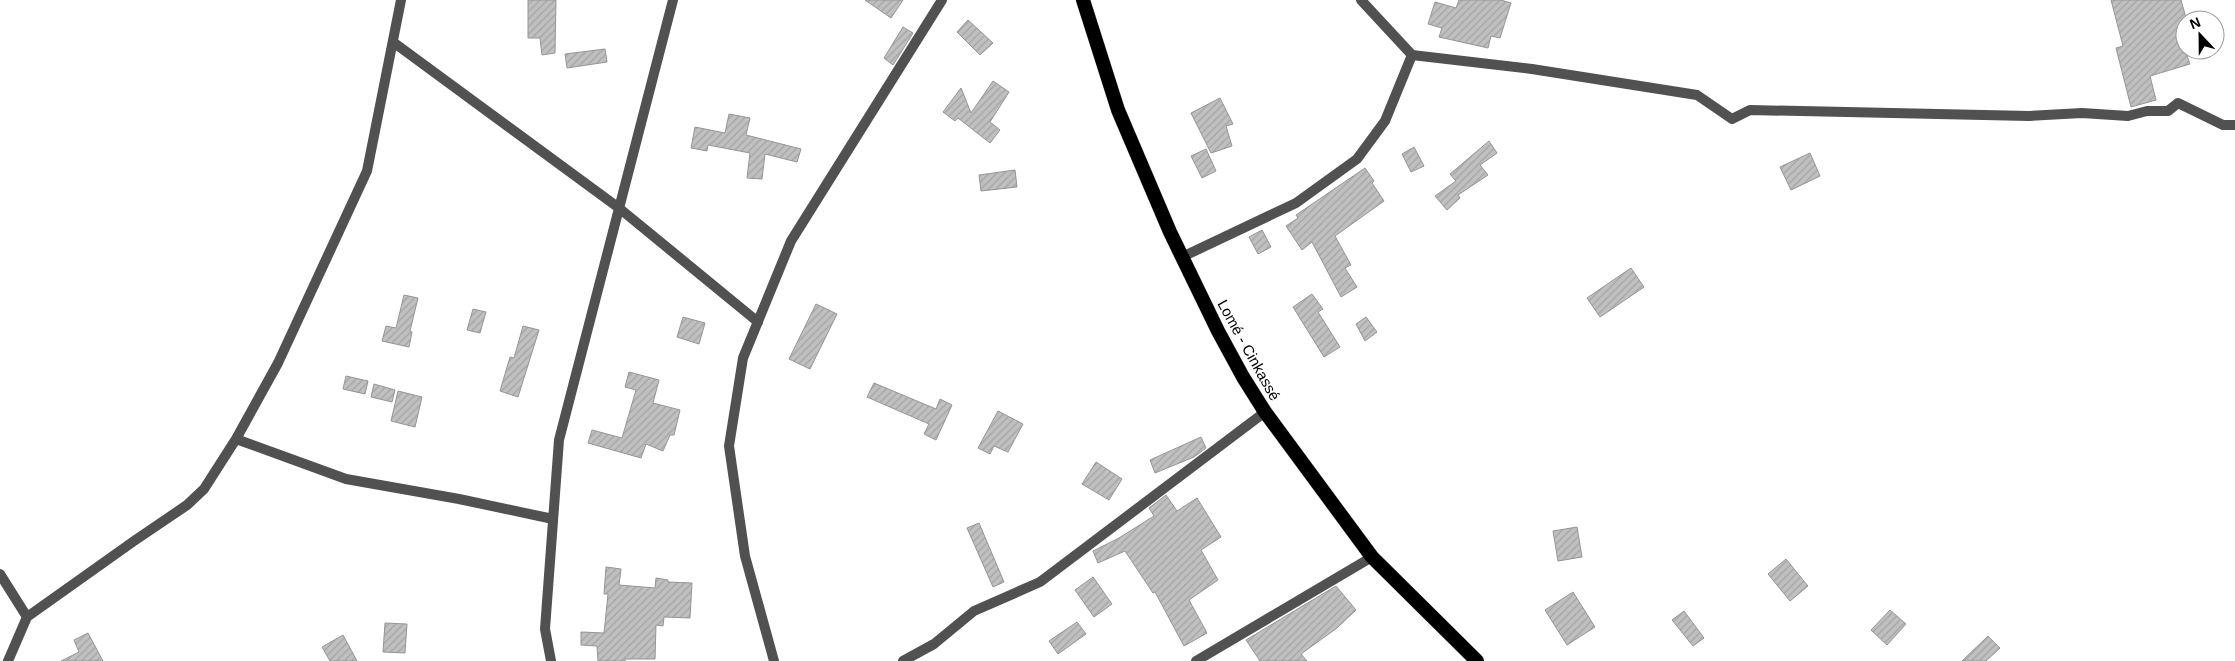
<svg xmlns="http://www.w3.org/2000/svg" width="2235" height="661" font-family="Arial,sans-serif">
	<defs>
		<pattern id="building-hatch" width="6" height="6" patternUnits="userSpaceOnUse" patternTransform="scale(1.25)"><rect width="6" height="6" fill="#c0c0c0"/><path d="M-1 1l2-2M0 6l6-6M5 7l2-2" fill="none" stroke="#a3a3a3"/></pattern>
	</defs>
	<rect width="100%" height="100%" fill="#fff"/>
	<!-- building -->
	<path fill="url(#building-hatch)" stroke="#959595" d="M528,0H556L555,53L542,55L540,38H528Z
		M865,0H903L891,18Z
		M1459,0H1501L1511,3L1500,38L1491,36L1488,48L1439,37L1442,28L1428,24L1435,2L1456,8Z
		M2111,0H2181L2186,18L2185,50L2190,64L2150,76L2156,100L2131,107L2116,48L2123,46Z
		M968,20L993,43L980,55L957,32Z
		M903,27L913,33L893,65L884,58Z
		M605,49L607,62L567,68L565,54Z
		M993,81L1009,92L990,122L1000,130L990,143L958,118L955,121L943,112L961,88L971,113Z
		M1220,98L1233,124L1226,126L1232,146L1211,153L1191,113Z
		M729,114L750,118L746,135L801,149L797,162L765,154L762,179L747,178L750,153L708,145L707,151L691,148L695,127L725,133Z
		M1489,141L1497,153L1480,165L1488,175L1458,195L1460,198L1447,210L1435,196L1456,181L1450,174Z
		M1414,147L1424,166L1411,172L1402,154Z
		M1206,149L1216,171L1202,178L1191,156Z
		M1810,153L1820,176L1791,190L1780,167Z
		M1365,168L1374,181L1372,183L1384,201L1335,236L1351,265L1345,268L1357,287L1341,297L1312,242L1302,250L1286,226L1298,218L1296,215Z
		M1015,170L1017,187L981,191L979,175Z
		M1262,230L1271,247L1258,254L1249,237Z
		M1631,268L1644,287L1600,317L1587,298Z
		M1312,294L1323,309L1318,312L1340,347L1324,357L1293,307Z
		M404,295L418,298L410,331L412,332L409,347L382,341L386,326L396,328Z
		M816,304L837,314L810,369L789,359Z
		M473,309L486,312L480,333L467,330Z
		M683,317L705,323L699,344L677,337Z
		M1366,317L1377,332L1365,341L1356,324Z
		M523,326L539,330L518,397L500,391L510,357L514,358Z
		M629,372L659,380L653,403L680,410L674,435H670L663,451L646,444L641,458L588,443L592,430L622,438L636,390L625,387Z
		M346,376L368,381L365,394L343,389Z
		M874,383L936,409L940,399L952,405L936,440L924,434L929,424L867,397Z
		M374,384L395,390L392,402L371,397Z
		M398,391L422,397L415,427L391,421Z
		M998,411L1023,424L1008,452L994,446L990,454L978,448Z
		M1201,437L1206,448L1194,457L1155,473L1150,460Z
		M1096,462L1122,479L1109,500L1082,484Z
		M1166,495L1177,511L1197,498L1221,537L1201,550L1218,580L1189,600L1207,633L1184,646L1155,592L1153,593L1125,551L1098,563L1093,551L1119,538L1154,516L1149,508Z
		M979,523L1004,582L993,587L967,528Z
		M1577,527L1582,557L1558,561L1553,531Z
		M1786,559L1808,586L1790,601L1768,574Z
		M606,567L621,569L619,585L655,588L656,578L668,580V582L692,583L690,618L664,617L663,626L656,625L655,659H625V661H598L597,646L581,645V632L604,633L608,594H604Z
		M1093,577L1112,604L1094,617L1075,590Z
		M1336,586L1356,610L1337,628L1301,654L1307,661H1260L1246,640Z
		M1573,592L1595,627L1567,645L1545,610Z
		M1890,610L1906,624L1887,645L1871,630Z
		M1684,611L1704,638L1693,646L1672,620Z
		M1077,622L1086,634L1058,654L1049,641Z
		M385,623L407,624L405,653L383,652Z
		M88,633L103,661H61L79,652L74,640Z
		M343,635L357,661H330L322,647Z
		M1988,636L2000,648L1986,661H1962Z"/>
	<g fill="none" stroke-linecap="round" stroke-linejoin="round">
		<!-- trunk casing -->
		<g stroke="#dbdbdb" stroke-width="15">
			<path id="trunk" d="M1083,0L1118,110L1170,232L1218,331L1243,377L1265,412L1372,557L1477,661"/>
		</g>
		<!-- minor -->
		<path stroke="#515151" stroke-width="10" d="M1361,0L1412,55L1532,69L1697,95L1732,119L1750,110L2029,116L2082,113L2128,116L2147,111H2168L2178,103L2223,125H2235
			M393,42L619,208L758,322
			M1182,257L1296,203L1357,159L1385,121L1412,55
			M236,439L346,479L459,499L553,519
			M0,574L27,617
			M8,661L27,617L134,541L187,505L204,489L236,439L278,363L367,171L401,0
			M551,661L545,629L559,440L673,0
			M903,661L934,644L974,611L1040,582L1265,412
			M1196,661L1372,557"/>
		<!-- tertiary -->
		<path stroke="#515151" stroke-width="10" d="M774,661L745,556L729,446L743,358L791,241L942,0"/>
		<!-- trunk -->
		<use href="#trunk" stroke="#000" stroke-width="14"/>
	</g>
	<g text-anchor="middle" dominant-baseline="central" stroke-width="4.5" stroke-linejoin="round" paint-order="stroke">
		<!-- street labels -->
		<g font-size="15" fill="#000" stroke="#fff">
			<text transform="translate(1249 350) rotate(61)">Lomé - Cinkassé</text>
		</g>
	</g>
	<!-- north arrow -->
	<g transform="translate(2200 35) rotate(338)"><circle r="24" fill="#ffffff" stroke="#999999"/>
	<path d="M0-4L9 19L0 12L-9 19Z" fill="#000000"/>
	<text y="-8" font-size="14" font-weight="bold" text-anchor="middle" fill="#000000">N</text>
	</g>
</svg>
